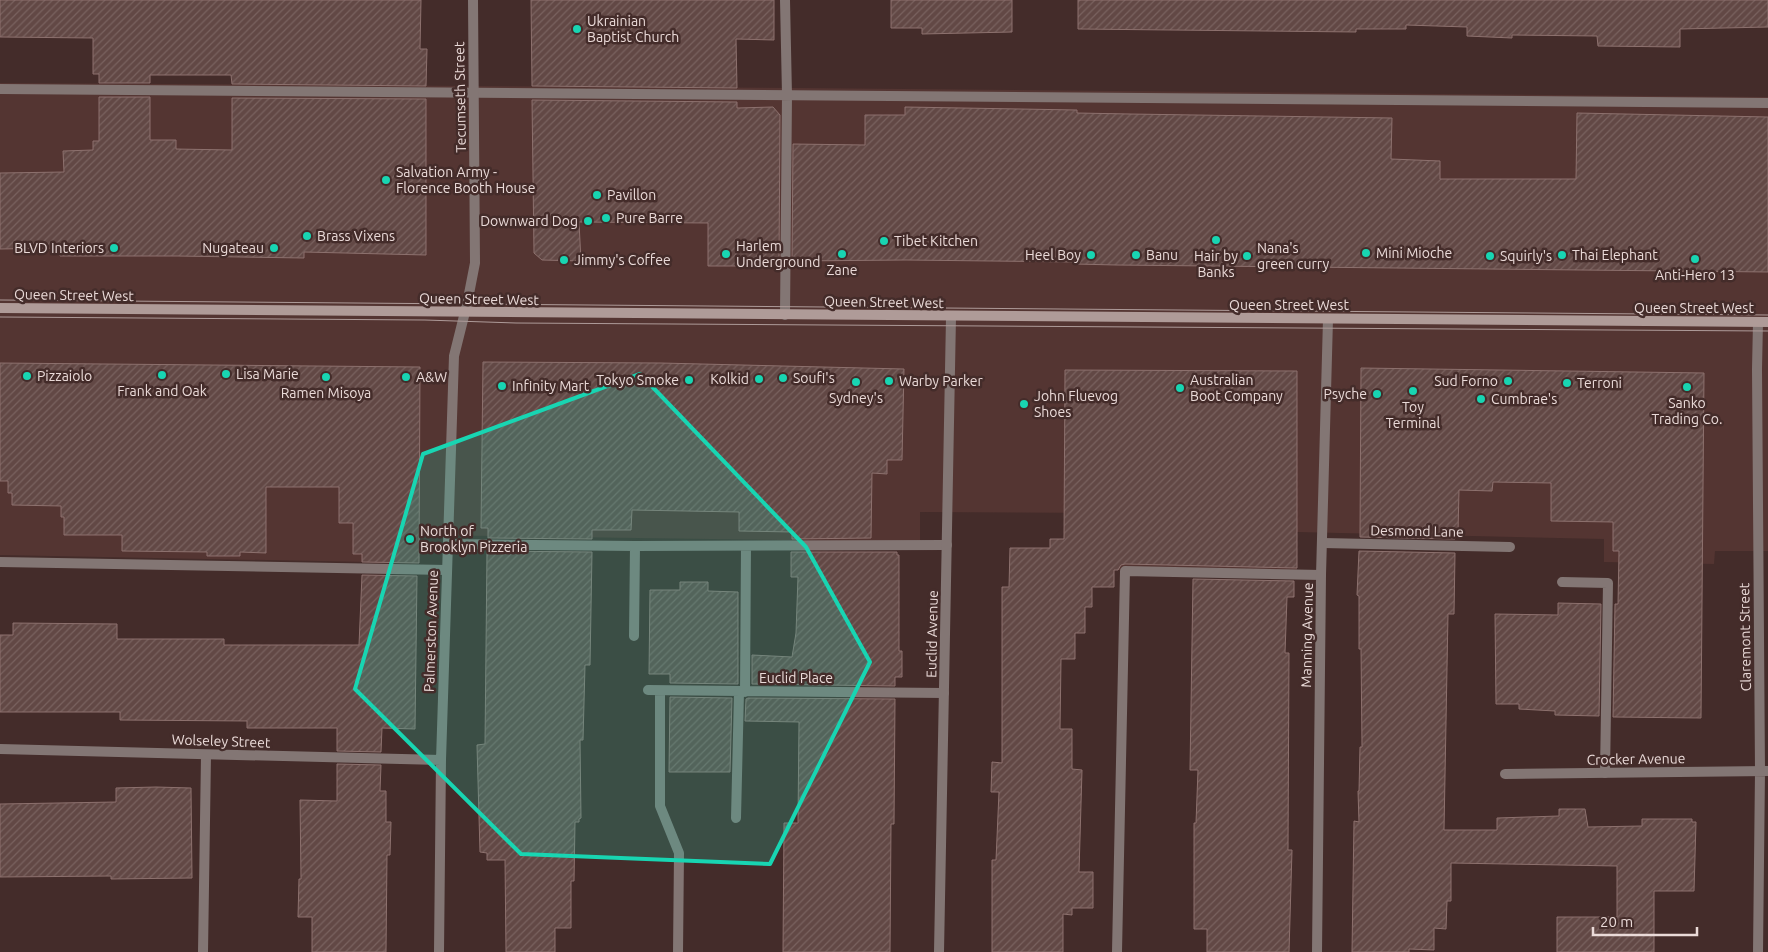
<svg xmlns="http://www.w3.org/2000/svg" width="1768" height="952" font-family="Ubuntu,sans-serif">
	<defs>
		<pattern id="building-hatch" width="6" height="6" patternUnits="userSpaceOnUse" patternTransform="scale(1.25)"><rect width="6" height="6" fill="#624845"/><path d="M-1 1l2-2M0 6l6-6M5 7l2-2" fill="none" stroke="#79625f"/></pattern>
	</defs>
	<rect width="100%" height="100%" fill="#442c2a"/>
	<!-- built -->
	<path fill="#543532" d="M0,83L794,88L1768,97V551H1715L1714,564L1604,562V539L1297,532V570H1113V513L920,512V542L419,535V563L0,555Z"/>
	<!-- building -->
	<path fill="url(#building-hatch)" stroke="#8d716e" d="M0,0H421L420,49H427L426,86L232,84L231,75H150V83H99V74H93V38L0,37Z
		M531,0H774V40L736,39L737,88L532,86Z
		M891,0H1012V32L922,34V28H891Z
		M1078,0H1768V27L1680,29V47L1598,46L1597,36L1512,35V38L1467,36V27L1406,25V29H1356V32L1078,29Z
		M99,97H150V140H176V149L232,150V98L426,99V255L304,252V258L177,256H60V248L0,249V173L64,172L63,151L93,150V141H99Z
		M532,100L737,102V108L773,107L780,115L779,264L777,266H708V223L579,222L581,261L542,260L534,253Z
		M905,107L1077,110V113L1130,114L1392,118L1391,159L1440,161V179H1576L1577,113L1768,117V272L1116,265L1075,264V262L906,260L792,261L793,144L865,145V115H905Z
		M483,362L661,363L904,369L902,460H887V474L872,473L871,538L792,539V532L739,531V512L632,510L631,530H592V539L488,538V528H481Z
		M0,363L420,367L419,563L362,562V554H353V523H339V487H266V553L240,552V556H207V552L122,551V535H64V517H61V506L12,505V493H8V481H0Z
		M1361,368L1704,373L1701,718L1613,717L1615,604H1618L1619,551H1613V522L1551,521V483L1493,482L1492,491L1459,490L1458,532H1455V539L1360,537Z
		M1065,370L1297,371V568L1125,564L1121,565L1118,570H1114V587H1092V607H1085V633H1075V659H1061L1060,729H1072V769L1082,770L1079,872H1093V908H1072V915L1063,914V952H992V860H996L999,792H991L992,762L1002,763V587H1009L1010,548H1050V539H1064Z
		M487,551L592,552L590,665H585L583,740H580L581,818L579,819V822H575L574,881H571V928H555V952H506L505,860H487V853L480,852L477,745L485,744Z
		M1359,551L1455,553L1454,614H1448L1444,830H1497V818L1559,816V809H1585L1588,827L1642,826V819H1692V822H1696L1694,891H1654V952H1557V917H1617V866L1451,863V901H1447L1446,929L1434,928V950L1409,949V952H1352L1354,821L1359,822L1358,791H1359L1360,747H1362L1361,649H1359V596L1357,595Z
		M791,552H897V555H899V651H902V677H895V686L752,684V655L792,657L796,633L798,577H791Z
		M362,575L417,576L415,729L382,728L381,752L337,751V728H247V721L120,720V712H0V635H13V623L117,624V639H224V645H359Z
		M1193,579L1294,581V597H1287L1285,653H1289L1288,850H1292L1289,952H1207V929H1194V823H1196L1198,770H1190Z
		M680,582H708V591L738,592V684L670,683V674H649L650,590H680Z
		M1558,603L1601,604L1599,716L1555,715V711L1519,709V704H1496L1495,614L1558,615Z
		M670,697L732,698L730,772H669Z
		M748,698L895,699L894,824H891L890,952H783L784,823H798L799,722L745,721L746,699Z
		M337,764L381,765L380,791H386V822H391L390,855H387L386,952H312V917H298L299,879H301L300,800L337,801Z
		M156,787L191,788L192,878L111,879V876L0,877V804L116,802V788Z"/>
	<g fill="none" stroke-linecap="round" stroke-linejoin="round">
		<!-- lane -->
		<path stroke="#837674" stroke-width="10" d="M0,89L1768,103
			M785,315L787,95L785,0
			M1323,543L1510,547
			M448,544L635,546L947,545
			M0,562L447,570
			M1562,582L1608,583L1605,773
			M634,636L635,546
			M648,690L944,693
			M660,691V806L679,853L678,952
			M745,692L746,546
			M736,818L739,692
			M203,952L206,755
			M1117,952L1125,571L1321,575"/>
		<!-- street -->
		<path stroke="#837674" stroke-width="10" d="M0,749L441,760
			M1505,774L1768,771
			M439,952L441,760L454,356L467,304L475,263L473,0
			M939,952L951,317
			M1317,952L1321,575L1328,319
			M1758,952L1760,771L1757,369L1758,322"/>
		<!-- secondary -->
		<path stroke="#af9b98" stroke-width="10" d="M0,308L1768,322"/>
		<!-- tram -->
		<path stroke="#ae9b99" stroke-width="1" d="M0,300L1768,315
			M0,317L425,320L516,323L1768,331"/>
	</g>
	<!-- marked area -->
	<path fill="#18d5b2" fill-opacity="0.2" stroke="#18d5b2" stroke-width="4" stroke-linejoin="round" d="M640,374L806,547L870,662L770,864L521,854L355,689L423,454Z"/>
	<!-- markers -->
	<g fill="#18d5b2" stroke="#442c2a" stroke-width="2">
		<circle cx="577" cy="29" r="5"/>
		<circle cx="386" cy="180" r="5"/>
		<circle cx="597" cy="195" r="5"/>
		<circle cx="606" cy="218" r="5"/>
		<circle cx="588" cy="221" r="5"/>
		<circle cx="307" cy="236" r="5"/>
		<circle cx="1216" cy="240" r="5"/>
		<circle cx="884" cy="241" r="5"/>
		<circle cx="114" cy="248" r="5"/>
		<circle cx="274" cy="248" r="5"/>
		<circle cx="1366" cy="253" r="5"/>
		<circle cx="726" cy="254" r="5"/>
		<circle cx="842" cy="254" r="5"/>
		<circle cx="1091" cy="255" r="5"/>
		<circle cx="1136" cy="255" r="5"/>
		<circle cx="1562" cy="255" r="5"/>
		<circle cx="1247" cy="256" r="5"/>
		<circle cx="1490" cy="256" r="5"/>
		<circle cx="1695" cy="259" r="5"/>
		<circle cx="564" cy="260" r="5"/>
		<circle cx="226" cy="374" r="5"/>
		<circle cx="162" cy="375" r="5"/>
		<circle cx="27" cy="376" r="5"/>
		<circle cx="326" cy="377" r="5"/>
		<circle cx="406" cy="377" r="5"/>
		<circle cx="783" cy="378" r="5"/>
		<circle cx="759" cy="379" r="5"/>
		<circle cx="689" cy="380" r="5"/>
		<circle cx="889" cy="381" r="5"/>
		<circle cx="1508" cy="381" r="5"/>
		<circle cx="856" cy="382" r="5"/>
		<circle cx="1567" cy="383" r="5"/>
		<circle cx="502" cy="386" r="5"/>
		<circle cx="1687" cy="387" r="5"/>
		<circle cx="1180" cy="388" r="5"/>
		<circle cx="1413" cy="391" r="5"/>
		<circle cx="1377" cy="394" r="5"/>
		<circle cx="1481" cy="399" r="5"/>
		<circle cx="1024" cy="404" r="5"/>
		<circle cx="410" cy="539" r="5"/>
	</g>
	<g text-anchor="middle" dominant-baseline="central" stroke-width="5" stroke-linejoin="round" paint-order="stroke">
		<!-- poi labels -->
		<g font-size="14" fill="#eadad8" stroke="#442c2a" text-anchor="start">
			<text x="587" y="21">Ukrainian<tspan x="587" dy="16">Baptist Church</tspan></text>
			<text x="396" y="172">Salvation Army -<tspan x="396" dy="16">Florence Booth House</tspan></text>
			<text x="607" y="195">Pavillon</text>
			<text x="616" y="218">Pure Barre</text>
			<text x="578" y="221" text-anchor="end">Downward Dog</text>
			<text x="317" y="236">Brass Vixens</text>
			<text x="894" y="241">Tibet Kitchen</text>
			<text x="736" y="246">Harlem<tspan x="736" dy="16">Underground</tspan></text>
			<text x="104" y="248" text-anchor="end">BLVD Interiors</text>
			<text x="264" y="248" text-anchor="end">Nugateau</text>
			<text x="1257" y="248">Nana's<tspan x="1257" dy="16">green curry</tspan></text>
			<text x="1376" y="253">Mini Mioche</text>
			<text x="1081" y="255" text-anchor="end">Heel Boy</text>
			<text x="1146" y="255">Banu</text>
			<text x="1572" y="255">Thai Elephant</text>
			<text x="1216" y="256" text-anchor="middle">Hair by<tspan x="1216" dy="16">Banks</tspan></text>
			<text x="1500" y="256">Squirly's</text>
			<text x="574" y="260">Jimmy's Coffee</text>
			<text x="842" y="270" text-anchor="middle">Zane</text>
			<text x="1695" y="275" text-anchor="middle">Anti-Hero 13</text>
			<text x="236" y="374">Lisa Marie</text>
			<text x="37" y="376">Pizzaiolo</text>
			<text x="416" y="377">A&amp;W</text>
			<text x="793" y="378">Soufi's</text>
			<text x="749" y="379" text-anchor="end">Kolkid</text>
			<text x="679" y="380" text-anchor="end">Tokyo Smoke</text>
			<text x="1190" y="380">Australian<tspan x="1190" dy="16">Boot Company</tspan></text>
			<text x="899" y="381">Warby Parker</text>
			<text x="1498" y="381" text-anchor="end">Sud Forno</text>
			<text x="1577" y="383">Terroni</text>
			<text x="512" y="386">Infinity Mart</text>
			<text x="162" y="391" text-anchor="middle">Frank and Oak</text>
			<text x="326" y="393" text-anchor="middle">Ramen Misoya</text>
			<text x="1367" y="394" text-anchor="end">Psyche</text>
			<text x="1034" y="396">John Fluevog<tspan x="1034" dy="16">Shoes</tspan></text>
			<text x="856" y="398" text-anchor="middle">Sydney's</text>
			<text x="1491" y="399">Cumbrae's</text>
			<text x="1687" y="403" text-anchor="middle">Sanko<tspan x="1687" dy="16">Trading Co.</tspan></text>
			<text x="1413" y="407" text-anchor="middle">Toy<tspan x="1413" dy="16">Terminal</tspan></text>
			<text x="420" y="531">North of<tspan x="420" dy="16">Brooklyn Pizzeria</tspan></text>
		</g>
		<!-- street labels -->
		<g font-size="14" fill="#eadad8" stroke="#442c2a">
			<text transform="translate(460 97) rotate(-91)">Tecumseth Street</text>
			<text transform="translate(74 295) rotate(1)">Queen Street West</text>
			<text transform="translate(479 299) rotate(1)">Queen Street West</text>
			<text transform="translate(884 302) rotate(1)">Queen Street West</text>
			<text x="1289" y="305">Queen Street West</text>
			<text x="1694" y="308">Queen Street West</text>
			<text transform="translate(1417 531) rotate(1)">Desmond Lane</text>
			<text transform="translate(431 631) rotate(-88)">Palmerston Avenue</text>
			<text transform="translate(932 634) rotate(-89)">Euclid Avenue</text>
			<text transform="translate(1307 635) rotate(-89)">Manning Avenue</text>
			<text transform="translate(1745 637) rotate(-91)">Claremont Street</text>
			<text x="796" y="678">Euclid Place</text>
			<text transform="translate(221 741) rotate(2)">Wolseley Street</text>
			<text transform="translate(1636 759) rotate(-1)">Crocker Avenue</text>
		</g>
	</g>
	<!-- scale -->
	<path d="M1593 927v8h104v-8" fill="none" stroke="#eadad8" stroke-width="2.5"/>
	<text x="1600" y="927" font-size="15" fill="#eadad8" stroke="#442c2a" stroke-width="4" paint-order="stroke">20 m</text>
</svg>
